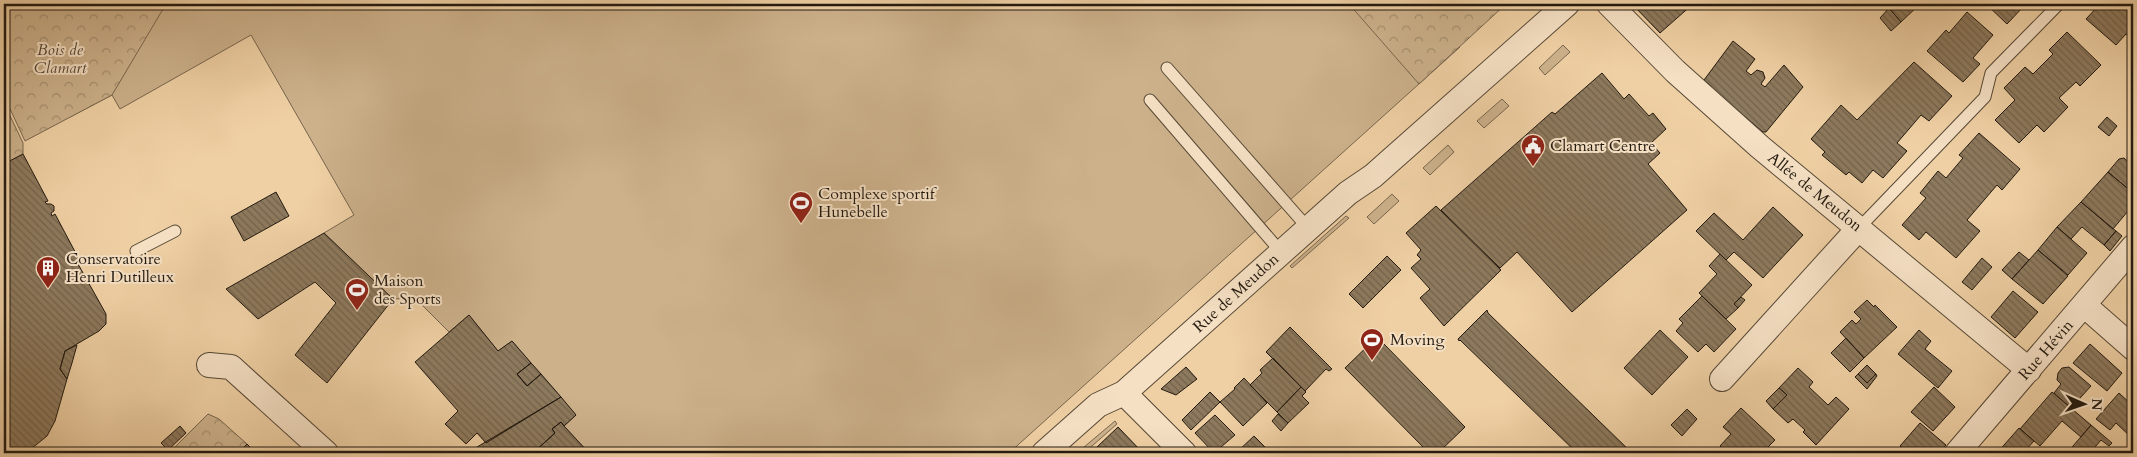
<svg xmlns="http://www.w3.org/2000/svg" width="2137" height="457" font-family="Cardo,serif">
	<defs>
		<pattern id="forest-crowns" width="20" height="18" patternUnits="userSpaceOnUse" patternTransform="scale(1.25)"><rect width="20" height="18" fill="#ccb18b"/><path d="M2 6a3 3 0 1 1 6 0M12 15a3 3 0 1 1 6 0" fill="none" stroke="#a58f70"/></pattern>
		<pattern id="building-back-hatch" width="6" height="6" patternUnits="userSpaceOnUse" patternTransform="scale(1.25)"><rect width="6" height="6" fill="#8d795d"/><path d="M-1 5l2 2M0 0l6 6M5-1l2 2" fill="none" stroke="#73624b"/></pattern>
	</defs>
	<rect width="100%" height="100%" fill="#efd0a4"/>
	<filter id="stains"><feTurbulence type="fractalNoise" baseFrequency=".004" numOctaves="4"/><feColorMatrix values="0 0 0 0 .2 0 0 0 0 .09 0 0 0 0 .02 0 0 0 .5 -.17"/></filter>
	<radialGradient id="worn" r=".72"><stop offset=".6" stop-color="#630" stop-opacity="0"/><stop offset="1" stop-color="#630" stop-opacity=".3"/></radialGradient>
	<!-- grass -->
	<path fill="#ccb18b" stroke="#78664e" d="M4,4H1422L1460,47L1009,453H589L564,426L576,415L512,341L498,351L469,315L449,332L415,298L393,299L324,233L354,215L251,35L120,109L112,95L70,117Z
		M1563,45L1570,52L1545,75L1539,68Z
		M1502,99L1509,106L1484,128L1477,121Z
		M1448,145L1454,152L1430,175L1423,168Z
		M1392,194L1399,201L1374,224L1367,217Z
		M1346,216L1349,218L1292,268L1290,266Z
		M1115,421L1117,424L1084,453H1077Z"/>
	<!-- forest -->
	<path fill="url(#forest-crowns)" stroke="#78664e" d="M4,4H166L112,95L25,141L4,96Z
		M1349,4H1506L1419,84Z
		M4,103L23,143V154L4,164Z
		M208,414L219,419L247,444L238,453H169Z"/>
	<!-- building -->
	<path fill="url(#building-back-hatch)" stroke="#231a10" d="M1632,4H1693L1660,33Z
		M1894,4H1920L1901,22L1889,8Z
		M1986,4H2031L2026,9L2023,7L2007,24Z
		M2098,4H2133V31L2129,36L2126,34L2116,45L2086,19L2099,5Z
		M1889,8L1901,22L1891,31L1880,18Z
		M1967,12L1993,35L1973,58L1980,64L1963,82L1927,51L1946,30L1949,33Z
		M2067,32L2101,65L2080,86L2076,82L2059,98L2068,107L2044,132L2037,125L2019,143L1995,120L2015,100L2004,88L2025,67L2033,74L2053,54L2049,50Z
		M1733,41L1755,59L1746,71L1751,75L1757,70L1763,72L1765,78L1761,84L1765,87L1784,65L1803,87L1766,132H1763L1711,88L1712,87L1704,80Z
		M1914,62L1952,96L1929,121L1921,115L1897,143L1907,151L1883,178L1873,170L1862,183L1849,172L1846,175L1822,155L1825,152L1811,139L1841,105L1857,120Z
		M1602,73L1624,99L1629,94L1649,116L1653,113L1666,129L1651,143L1660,153L1648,164L1687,210L1572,312L1517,252L1500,268L1441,210L1552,112L1555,114Z
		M2107,117L2117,126L2109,136L2098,127Z
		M1979,133L2020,169L2002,190L1997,185L1967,220L1980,231L1956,258L1926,232L1919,240L1902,225L1926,198L1920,193L1938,171L1946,178L1963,158L1959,155Z
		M23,154L48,201L45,202L47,204H51L54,206V211L51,213L52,216L55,214L81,263L78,264L106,314V324L99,331L65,351L60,369L67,379L55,421L47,436L26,453H4V164Z
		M2124,158L2132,165L2133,163V193L2108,172L2119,159Z
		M2108,172L2133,193V205L2113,229L2081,202Z
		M276,192L289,216L244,241L231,217Z
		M2081,202L2116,231L2104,245L2082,227L2071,239L2057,227Z
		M1436,206L1501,270L1444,326L1420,298L1430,289L1411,268L1421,259L1417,255L1421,250L1406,233Z
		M1773,207L1803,235L1763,278L1734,252L1726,260L1696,231L1714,213L1743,240Z
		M2057,227L2087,253L2068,275L2038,250Z
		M2116,231L2122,236L2110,251L2104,245Z
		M324,233L393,299L327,383L295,355L336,303L315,282L258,319L226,289Z
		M2038,250L2068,276L2043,304L2012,279Z
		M2019,252L2029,260L2012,279L2002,270Z
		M1720,254L1752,285L1734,304L1738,308L1726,319L1699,293L1717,274L1709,266Z
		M1387,256L1401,270L1363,308L1349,294Z
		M1982,258L1992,267L1972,290L1962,282Z
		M2013,291L2038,312L2015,338L1991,317Z
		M1702,296L1736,329L1714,352L1706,344L1698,352L1676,331L1683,323L1679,319Z
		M1741,297L1745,300L1738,308L1734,304Z
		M1867,300L1874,307L1875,305L1897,327L1864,358L1840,332L1852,320L1856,324L1861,319L1854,312Z
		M1487,310L1488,313L1632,453H1577L1460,340L1459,341L1458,339Z
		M469,315L498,351L512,341L531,363L517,374L527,386L541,374L561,397L486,443L477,433L466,444L445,424L458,411L415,362Z
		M1290,327L1332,369L1329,371L1326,369L1305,391L1266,352Z
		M1660,330L1688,357L1652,395L1624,368Z
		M1919,330L1931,341L1925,349L1952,371L1938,388L1898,354Z
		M1377,337L1384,339L1382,342L1465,427L1438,453H1429L1345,368Z
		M1846,338L1864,358L1850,372L1831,353Z
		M2090,344L2122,373L2107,391L2073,363Z
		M77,345L72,363L67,379L60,369L65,351Z
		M1273,358L1301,387L1277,412L1250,385L1262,373L1260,370Z
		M531,363L541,374L527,386L517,374Z
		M1867,365L1876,374L1867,383L1858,374Z
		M1186,367L1197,379L1176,395L1161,389Z
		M2069,367L2091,386L2071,408L2054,393L2061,384L2057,380L2058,373L2062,368Z
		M1798,368L1813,382L1809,387L1828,405L1836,397L1849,409L1816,445L1803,432L1805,430L1793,419L1788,423L1773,409L1787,395L1779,388Z
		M1858,374L1867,383L1876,374L1877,376L1867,389L1855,377Z
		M1244,378L1267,403L1243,426L1220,402L1235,389L1234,388Z
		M1301,387L1306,392L1302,396L1309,403L1288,423L1277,412Z
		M1934,387L1955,407L1933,431L1911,412Z
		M1779,388L1787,395L1773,409L1766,401Z
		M1210,392L1220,402L1191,430L1182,420Z
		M2052,392L2091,425L2081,437L2062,421L2040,446L2020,429Z
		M2119,393L2133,406V439L2116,423L2110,430L2096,419Z
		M561,397L576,415L564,426L561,422L552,429L555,433L533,453H467Z
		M1741,408L1775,440L1762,453H1727L1720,446L1731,434L1723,427Z
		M1687,409L1697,419L1682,436L1671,425Z
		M1278,414L1288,423L1281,431L1272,421Z
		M1215,415L1235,435L1214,453L1195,433Z
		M561,422L564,426L589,453H533L555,433L552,429Z
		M1920,423L1946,445L1939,453H1908L1900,446Z
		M2091,425L2112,443L2109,446L2101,440L2090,453H2067Z
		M180,426L186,433L168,450L161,443Z
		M1118,427L1143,453H1090L1097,447Z
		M2019,428L2034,441L2023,453H1997Z
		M1254,436L1271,453H1236Z
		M247,444L256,453H238Z"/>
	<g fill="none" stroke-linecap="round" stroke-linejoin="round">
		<!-- service casing -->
		<g stroke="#564835" stroke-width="13">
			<path id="service" d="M1167,68L1308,228
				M1150,100L1281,252
				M1859,228L1985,97L1991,73L2059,4
				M136,251L175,231"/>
		</g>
		<!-- minor casing -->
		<g stroke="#564835" stroke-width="26">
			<path id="minor" d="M1609,4L1675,71L1760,147L2029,370
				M2084,305L2133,348
				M209,365L231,367L326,453
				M1722,379L1859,228
				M1124,393L1184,453
				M1044,453L1098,405L1124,393L1348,193L1373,176L1567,4
				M1957,453L2133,247"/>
		</g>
		<!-- service -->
		<use href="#service" stroke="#f5e0c4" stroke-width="11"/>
		<!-- minor -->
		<use href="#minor" stroke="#f5e0c4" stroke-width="24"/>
	</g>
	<!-- icons -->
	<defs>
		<g id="civic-pin" transform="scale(1.25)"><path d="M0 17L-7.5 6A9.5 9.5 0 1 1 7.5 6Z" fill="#8f2418" stroke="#f5e0c4"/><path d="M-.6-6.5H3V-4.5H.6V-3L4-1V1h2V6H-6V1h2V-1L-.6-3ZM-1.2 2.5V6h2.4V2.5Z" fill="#fff"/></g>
		<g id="stadium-pin" transform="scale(1.25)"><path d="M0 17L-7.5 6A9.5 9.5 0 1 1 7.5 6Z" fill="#8f2418" stroke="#f5e0c4"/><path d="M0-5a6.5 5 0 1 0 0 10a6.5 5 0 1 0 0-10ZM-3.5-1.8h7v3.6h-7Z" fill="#fff"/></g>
		<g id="building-pin" transform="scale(1.25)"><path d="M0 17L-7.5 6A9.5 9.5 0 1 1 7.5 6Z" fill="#8f2418" stroke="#f5e0c4"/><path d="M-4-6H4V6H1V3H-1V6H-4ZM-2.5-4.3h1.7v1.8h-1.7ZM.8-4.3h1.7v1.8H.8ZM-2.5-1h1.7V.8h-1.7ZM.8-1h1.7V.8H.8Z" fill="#fff"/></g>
	</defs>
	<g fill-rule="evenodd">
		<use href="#civic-pin" x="1533" y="146"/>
		<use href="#stadium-pin" x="801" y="203"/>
		<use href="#building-pin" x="48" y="268"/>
		<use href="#stadium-pin" x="357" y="290"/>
		<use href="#stadium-pin" x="1372" y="340"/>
	</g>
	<g text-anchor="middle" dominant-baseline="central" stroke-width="4" stroke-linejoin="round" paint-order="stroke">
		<!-- park labels -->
		<g font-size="16" font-style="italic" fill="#564735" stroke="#f5e0c4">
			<text x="60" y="50">Bois de<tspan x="60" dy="18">Clamart</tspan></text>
		</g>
		<!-- poi labels -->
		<g font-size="16" fill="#231a10" stroke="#f5e0c4" text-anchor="start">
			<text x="1550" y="146">Clamart Centre</text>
			<text x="818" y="194">Complexe sportif<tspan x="818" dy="18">Hunebelle</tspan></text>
			<text x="66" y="259">Conservatoire<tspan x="66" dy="18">Henri Dutilleux</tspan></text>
			<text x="374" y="281">Maison<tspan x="374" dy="18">des Sports</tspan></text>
			<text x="1390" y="340">Moving</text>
		</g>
		<!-- street labels -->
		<g font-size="16" fill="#231a10" stroke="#f5e0c4">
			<text transform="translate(1815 192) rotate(39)">Allée de Meudon</text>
			<text transform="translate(1236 293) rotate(-42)">Rue de Meudon</text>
			<text transform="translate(2046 350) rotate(-49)">Rue Hévin</text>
		</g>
	</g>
	<!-- margin -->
	<rect width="2137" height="457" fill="none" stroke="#efd0a4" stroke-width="20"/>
	<rect x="5" y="5" width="2127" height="447" fill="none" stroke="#231a10" stroke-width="2.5"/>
	<rect x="10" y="10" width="2117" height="437" fill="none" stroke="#231a10"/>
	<!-- north arrow -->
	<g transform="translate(2084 404) rotate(92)" stroke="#f5e0c4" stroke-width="4" paint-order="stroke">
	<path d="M0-4L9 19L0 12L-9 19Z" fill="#231a10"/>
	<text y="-8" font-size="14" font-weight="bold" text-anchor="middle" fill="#231a10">N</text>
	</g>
	<rect width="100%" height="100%" filter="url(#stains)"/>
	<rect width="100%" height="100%" fill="url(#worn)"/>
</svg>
